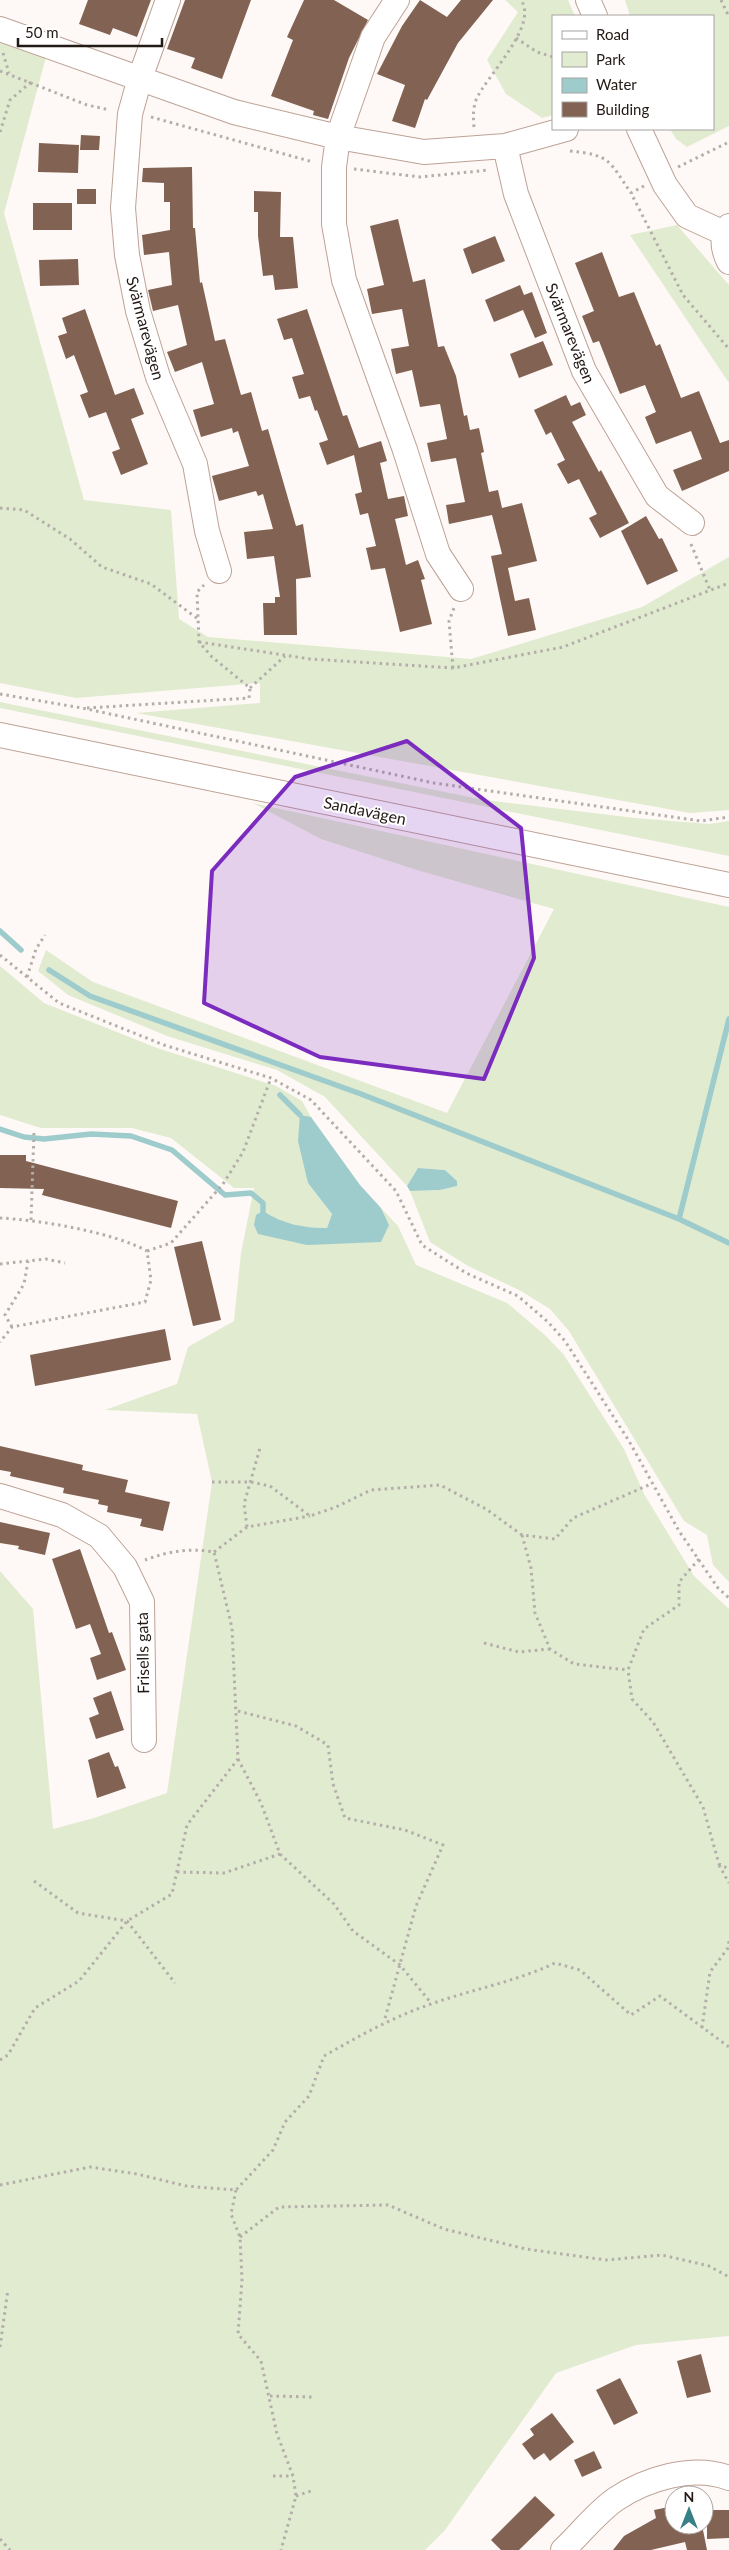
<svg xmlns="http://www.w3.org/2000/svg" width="729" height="2550" font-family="Lato,sans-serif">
	<rect width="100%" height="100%" fill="#fef9f6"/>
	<!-- green -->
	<path fill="#e1ebd0" d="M505,0H568L575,16H553V115L542,118L506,94L487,60L518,12Z
		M625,0H729V126L687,147L676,139L670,129H713V16H630Z
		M0,39L46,57L4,213L84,500L171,510L179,619L208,637L471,659L642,607L729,557V810L690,813L136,713L260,703V683L76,698L0,683Z
		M677,225L729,285V383L630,235Z
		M0,702L484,800L635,818L709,824L729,821V856L0,708Z
		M253,803L729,907V1582L713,1565L707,1535L684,1521L569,1331L550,1309L521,1291L468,1266L430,1242L410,1191L440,1190L457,1186V1181L445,1170L418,1168L407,1186L325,1097L277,1070L167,1036L68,995L38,971L46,950L93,982L447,1113L554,909L417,870L321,839Z
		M0,966L44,1003L157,1048L276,1086L302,1101L311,1117L300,1116L308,1183L332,1214L327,1228L303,1227L277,1220L258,1234L389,1225L381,1208L398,1226L416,1265L507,1303L546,1336L564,1355L624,1449L644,1494L694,1576L729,1609V2336L636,2345L556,2373L445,2530L425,2550H0V1571L33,1609L53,1829L94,1818L167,1793L212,1482L197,1414L105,1410L177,1384L188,1347L234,1321L241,1253L254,1188H234L171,1138L132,1128H41L0,1115Z"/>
	<!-- water -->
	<path fill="#9ecbcc" d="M300,1115L311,1117L360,1185L381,1208L389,1225L381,1242L307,1245L258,1234L254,1225L256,1215L263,1211C283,1224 303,1228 327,1228L332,1214L308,1183L298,1141Z
		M418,1168L445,1170L457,1181V1186L440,1190L410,1191L407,1186Z"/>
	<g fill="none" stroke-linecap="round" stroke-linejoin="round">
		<!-- stream -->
		<path stroke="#9ecbcc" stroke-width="5.5" d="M0,931L21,950
			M49,970L90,996L361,1094L679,1219L729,1243
			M280,1095L300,1115
			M0,1129L24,1137L44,1139L91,1134L131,1136L172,1150L225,1195L251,1193L263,1203V1211
			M679,1219L729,1019"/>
	</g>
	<!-- building -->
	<path fill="#826253" d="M88,0H151L137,37L113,28L110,35L79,24Z
		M185,0H251L222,79L191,68L195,58L167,49Z
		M304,0H334L368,20L349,58L328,119L313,115L314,111L271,96L293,40L287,37Z
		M420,0L447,17L461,0H493L458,43L427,100L425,99L415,128L392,121L405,85L377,74L402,26Z
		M81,135L100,136L99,150H80Z
		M39,143L79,145L78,173L38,172Z
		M192,167L193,228H195L200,283L202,282L215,341L225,339L241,395L251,392L262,431L268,429L296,526L303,524L311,577L296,579L297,635H264L263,603H275V597H280L274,556L247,559L244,532L273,529L263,494L258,496L256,491L219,501L212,476L249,466L238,431L233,433L232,428L201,437L193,410L214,404L202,362L175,372L167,352L187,345L178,305L153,311L148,290L172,285L169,252L144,255L142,235L170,230V202H164V183L142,182L143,168Z
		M77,189H96V204H77Z
		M254,191L281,192L280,237H293L298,288L275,290L273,275L263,276L258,236V212H254Z
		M33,203H72V230H33Z
		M398,219L413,282L425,279L438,347L444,346L456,376L464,416L467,415L470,430L479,428L484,452L481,453L489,492L498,490L502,508L522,503L537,561L508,568L515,601L529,598L536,630L508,636L491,556L502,554L492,515L449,524L446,505L465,502L456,458L431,462L427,443L447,439L440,404L420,407L412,370L396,374L391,349L409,346L402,309L372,314L367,289L384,285L370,226Z
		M495,236L505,261L472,274L463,249Z
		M602,252L619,297L634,292L656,346L660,344L681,398L699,391L720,443L729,440V471L682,491L673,470L702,459L691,431L656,444L645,417L656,412L645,385L620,394L599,341L593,343L582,316L594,311L575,263Z
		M78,259L79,285L40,286L39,260Z
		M520,285L524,295L532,292L547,333L535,338L523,310L494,322L485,300Z
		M85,309L115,395L134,388L144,414L131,419L148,464L121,475L112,452L120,449L106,412L89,418L80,395L88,392L74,355L66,359L58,336L67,333L62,318Z
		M307,309L343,416L347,415L359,448L381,441L387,461L380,463L388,499L404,496L408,516L395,519L406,565L418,560L425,579L421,580L432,624L400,632L385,568L371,570L366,548L376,546L368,513L360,515L355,494L362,492L354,455L327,465L319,443L328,440L317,410L315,411L310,396L299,399L292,377L304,374L292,338L284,340L277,319Z
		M543,341L553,365L519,378L510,354Z
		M566,395L571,406L580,402L586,415L572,422L599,472L601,470L629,523L600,538L589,518L597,514L579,479L568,484L557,464L565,460L551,432L546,435L534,410Z
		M646,516L659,539L662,538L678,571L647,585L621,531Z
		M0,1155H26V1161L178,1201L171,1228L42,1195L44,1189L0,1188Z
		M202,1241L221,1320L193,1326L174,1247Z
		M165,1329L171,1360L35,1386L30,1355Z
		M0,1446L83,1465L82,1470L128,1480L125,1492L170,1502L163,1531L140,1526L142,1519L107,1512L108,1506L98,1504L99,1500L63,1493L64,1488L10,1476L11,1472L0,1470Z
		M0,1522L50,1533L45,1555L18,1549L19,1546L0,1543Z
		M80,1549L109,1633L112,1632L126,1670L97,1680L90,1658L101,1654L90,1624L76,1629L52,1559Z
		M111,1691L124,1730L96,1739L89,1718L99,1714L93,1698Z
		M109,1752L115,1767L118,1766L126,1788L97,1798L88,1760Z
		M701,2354L711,2392L687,2398L677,2361Z
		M620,2378L638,2413L614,2425L596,2390Z
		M552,2413L574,2442L550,2461L544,2453L534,2460L522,2444L534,2435L530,2429Z
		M594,2451L602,2468L582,2477L574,2460Z
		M535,2496L555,2515L519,2550H501L491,2540Z
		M674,2506V2525H702L707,2550H687L685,2542L651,2550H613L624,2536L656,2518L654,2510Z
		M707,2510H729V2538L707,2539Z"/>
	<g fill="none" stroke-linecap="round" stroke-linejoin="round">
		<!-- minor casing -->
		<g stroke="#bda296" stroke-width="26">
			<path id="minor" d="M168,0L140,78L130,114L123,208L127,255L138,311L158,377L195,464L207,531L219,571
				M397,0L373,37L338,137L334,167V224L344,280L405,450L438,554L461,589
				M588,0L595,16
				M0,29L234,112L338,137L424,152L505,146L566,129
				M639,129L665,185L687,216L724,233
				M505,146L516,194L584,371L657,496L692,523
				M729,226C721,237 723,250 729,262
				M0,735L729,885
				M0,1496L62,1515L99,1536L125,1567L142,1602L144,1740
				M563,2550C580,2534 597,2512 616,2499C646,2479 693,2464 729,2478"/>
		</g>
		<!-- path -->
		<path stroke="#b4aeaa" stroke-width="3" stroke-dasharray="2.5 4" stroke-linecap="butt" d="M721,0L729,17
			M516,38L537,52L553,57
			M3,53L9,73
			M0,71L87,105L110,110
			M151,117L313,162
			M474,127C473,117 473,109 476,100C486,76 539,26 521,0
			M0,132L10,100L31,82
			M570,151C611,155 609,161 631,193
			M678,167L729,142
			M354,169L420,177L489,170
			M644,186L631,193L683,295L729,349
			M0,508L24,510L70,539L102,567L151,584L198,619
			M691,544L710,590
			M199,642L310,659L453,668L563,647L729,583
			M453,668L449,621L454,608
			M250,688L285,656
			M0,694L82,708L434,783L701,821L729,817
			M87,708L249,698L250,688L212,657L199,642L197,592L204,585
			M0,955L59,1003L164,1045L271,1078L311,1100L396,1191L422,1245L466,1273L518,1296L548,1322L565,1341L629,1441L679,1531L718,1588L729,1598
			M27,977L36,949L45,935
			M0,1218C40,1220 112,1232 147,1251L151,1280L145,1302L12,1327L0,1342
			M31,1220L34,1132
			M147,1251L171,1243L223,1184L243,1152L271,1078
			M0,1264L46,1259L65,1263
			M12,1327L5,1315L24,1284L28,1261
			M212,1482H251L270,1486L310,1516L336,1507L371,1490L440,1485L486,1509L522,1535L555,1539L573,1518L651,1484
			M247,1527L244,1504L260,1448
			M522,1535L531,1568L535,1613L550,1649L574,1664L628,1670
			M214,1552L247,1527L310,1516
			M699,1559L679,1582V1605L644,1629L628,1670L632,1699L653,1722L703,1807L719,1864L729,1869
			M484,1643L519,1652L550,1649
			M238,1711L296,1726L328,1745L333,1784L345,1818L405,1830L443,1845L416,1906L384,2022
			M238,1759L261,1803L280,1854L334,1904L353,1931L400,1965L431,2003
			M719,1865L729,1883
			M177,1872L224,1873L280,1854
			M34,1881L78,1913L127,1921L175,1983
			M702,2028L710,1972L728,1948L729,1941
			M0,2060L8,2055L35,2008L79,1981L127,1921L172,1894L187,1825L238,1759L232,1628L214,1552C189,1548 169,1551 145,1560
			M0,2185L90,2167L137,2174L186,2186L236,2190L273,2150L285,2122L309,2096L324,2056C359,2036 393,2017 431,2004C473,1989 515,1982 555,1963L580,1970L631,2015L660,1996L729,2047
			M236,2190L231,2214L240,2237L242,2280L238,2334L261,2361L277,2434L293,2476L296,2496L281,2550
			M240,2237L279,2207L388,2205L444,2229L526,2249L606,2260L662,2255L709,2266L729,2277
			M0,2347L8,2289
			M270,2396L313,2397
			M273,2476H293
			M296,2496L311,2491
			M0,2539L10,2550"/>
		<!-- minor -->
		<use href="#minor" stroke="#fff" stroke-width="24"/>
	</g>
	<!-- marked area -->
	<path fill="#7b2cbf" fill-opacity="0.2" stroke="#7b2cbf" stroke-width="4" stroke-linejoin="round" d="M407,741L521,828L534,958L484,1079L320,1057L204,1003L212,871L295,777Z"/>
	<g text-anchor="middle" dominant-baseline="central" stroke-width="4" stroke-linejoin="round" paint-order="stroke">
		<!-- street labels -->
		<g font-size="16" fill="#231915" stroke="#fff">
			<text transform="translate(146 328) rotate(75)">Svärmarevägen</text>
			<text transform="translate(571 333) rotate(68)">Svärmarevägen</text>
			<text transform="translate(365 810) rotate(12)">Sandavägen</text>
			<text transform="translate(142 1653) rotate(-91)">Frisells gata</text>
		</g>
	</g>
	<!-- legend -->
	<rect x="552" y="15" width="162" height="115" fill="#ffffff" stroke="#a7a3a1"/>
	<rect x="562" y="31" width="25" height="8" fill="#ffffff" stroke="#a7a3a1"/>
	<text x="596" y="40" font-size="15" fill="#231915">Road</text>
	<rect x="562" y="52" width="25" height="15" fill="#e1ebd0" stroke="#a7a3a1"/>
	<text x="596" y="65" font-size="15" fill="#231915">Park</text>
	<rect x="562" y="78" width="25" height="15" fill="#9ecbcc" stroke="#a7a3a1"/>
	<text x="596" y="90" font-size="15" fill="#231915">Water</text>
	<rect x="562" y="102" width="25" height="15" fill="#826253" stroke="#a7a3a1"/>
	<text x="596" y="115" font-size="15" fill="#231915">Building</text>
	<!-- north arrow -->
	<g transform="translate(689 2510)"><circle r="24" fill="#ffffff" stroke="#a7a3a1"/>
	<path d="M0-4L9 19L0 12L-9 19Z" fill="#388087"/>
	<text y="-8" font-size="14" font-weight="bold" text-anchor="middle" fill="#231915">N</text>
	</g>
	<!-- scale -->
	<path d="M18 38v8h144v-8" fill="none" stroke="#231915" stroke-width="2.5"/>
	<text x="25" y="38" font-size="15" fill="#231915" stroke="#ffffff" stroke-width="4" paint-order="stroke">50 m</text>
</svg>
